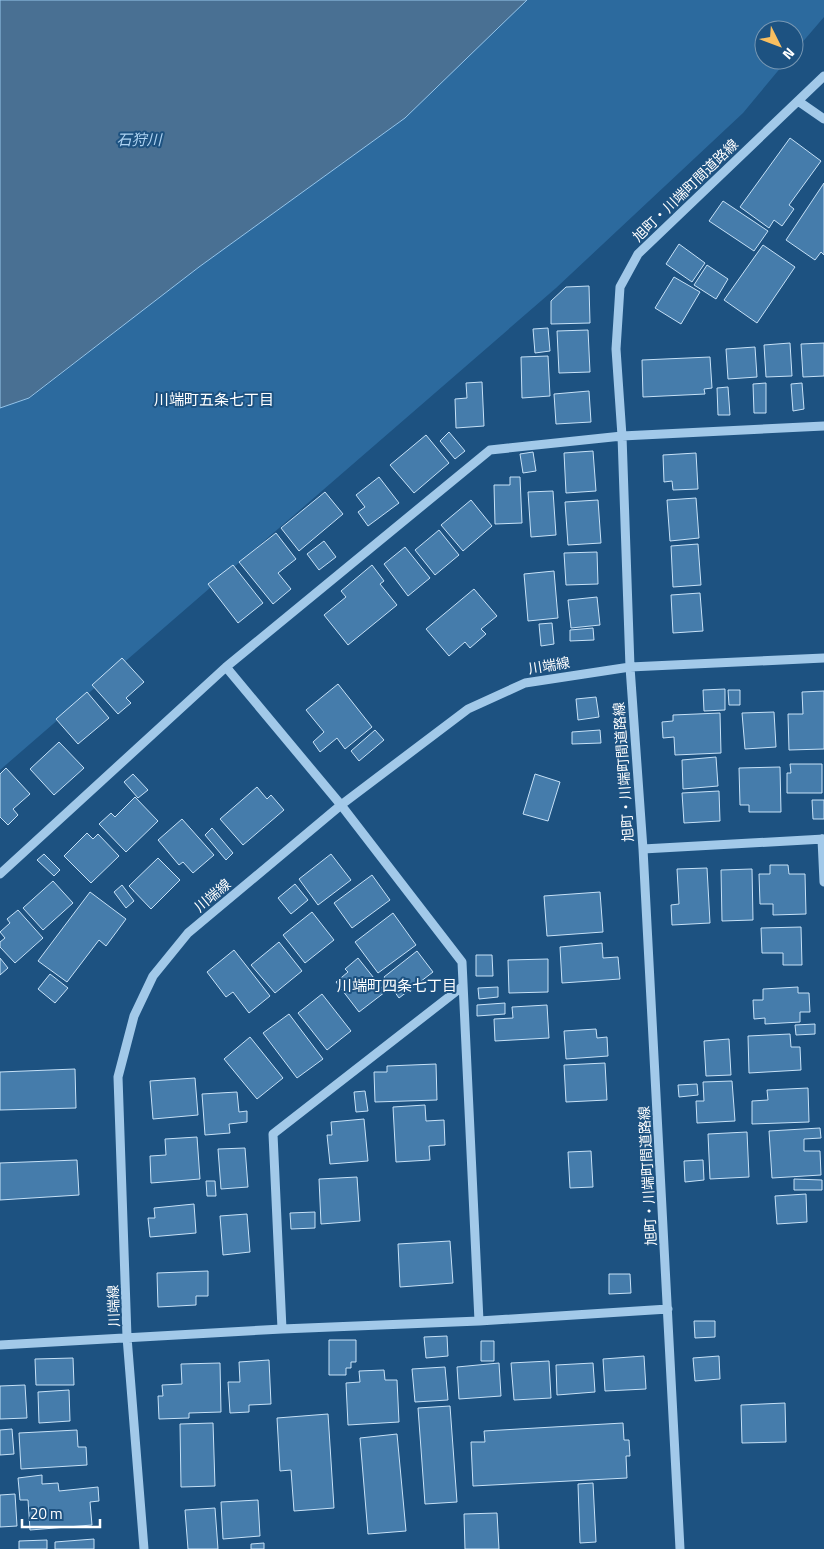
<svg xmlns="http://www.w3.org/2000/svg" width="824" height="1549" font-family="'Titillium Web','Noto Sans JP',sans-serif">
	<rect width="100%" height="100%" fill="#1d5281"/>
	<!-- green -->
	<path fill="#2c6a9e" d="M522,0H824V17L794,52V30H764V60H787L743,113L556,288L0,770V408L30,398L199,267L405,118Z"/>
	<!-- water -->
	<path fill="#497093" stroke="#95c5eb" d="M0,0H527L405,118L199,267L29,398L0,408Z"/>
	<!-- building -->
	<path fill="#457cab" stroke="#c6e1f7" d="M790,138L821,161L789,205L794,209L782,226L774,220L769,228L740,207Z
		M824,183V255L821,252L815,260L786,240Z
		M723,201L768,231L754,251L709,221Z
		M679,244L705,263L692,282L666,264Z
		M763,245L795,267L757,323L724,300Z
		M707,265L728,279L716,299L694,285Z
		M674,277L700,292L681,324L655,308Z
		M589,286L590,323L551,324V301L566,287Z
		M548,328L550,351L535,353L533,329Z
		M588,330L590,372L559,373L557,331Z
		M790,343L792,376L766,377L764,345Z
		M824,343V376L803,377L801,344Z
		M755,347L757,377L728,379L726,349Z
		M548,356L550,396L522,398L521,357Z
		M710,357L712,388L704,389L705,394L643,397L642,360Z
		M482,382L484,426L456,428L455,399L467,398L466,383Z
		M766,383V413H754L753,384Z
		M802,383L804,409L793,411L791,384Z
		M728,387L730,415H718L717,388Z
		M589,391L591,422L556,424L554,394Z
		M449,432L465,451L455,459L440,441Z
		M426,435L449,463L414,493L390,465Z
		M593,451L596,491L566,493L564,453Z
		M533,452L536,471L523,473L520,454Z
		M696,453L698,489L673,490L672,481L664,482L663,455Z
		M379,477L399,503L368,526L358,512L365,507L356,495Z
		M510,477H520L522,523L495,524L494,485H510Z
		M553,491L556,535L531,537L528,492Z
		M325,492L343,514L299,551L281,528Z
		M696,498L699,538L670,541L667,500Z
		M471,500L492,526L463,551L441,525Z
		M598,500L601,543L568,545L565,502Z
		M439,530L459,555L435,575L415,550Z
		M276,533L296,559L278,573L291,589L273,604L239,562Z
		M324,541L336,557L319,570L307,554Z
		M698,544L701,585L673,587L671,546Z
		M405,547L430,578L408,596L384,564Z
		M597,552L598,584L566,585L564,553Z
		M233,565L263,603L238,623L208,584Z
		M372,565L384,581L380,584L397,605L348,645L324,615L346,597L341,591Z
		M554,571L558,618L528,621L524,574Z
		M474,589L497,616L481,629L486,634L470,648L465,642L449,656L426,629Z
		M700,593L703,631L673,633L671,595Z
		M597,597L600,625L571,628L568,600Z
		M552,623L554,644L541,646L539,624Z
		M593,628L594,640L570,641V630Z
		M122,658L144,682L126,698L131,703L118,714L92,685Z
		M338,684L372,727L345,749L337,738L320,752L313,742L324,732L306,710Z
		M725,689V710L704,711L703,690Z
		M728,690H740V705H729Z
		M824,691V749L789,750L788,714H803L802,692Z
		M87,692L109,718L78,744L56,719Z
		M596,697L599,717L578,720L576,699Z
		M774,712L776,747L745,749L742,713Z
		M720,713L721,753L675,755L674,737L663,738L662,722L673,721V715Z
		M375,730L384,740L359,761L351,751Z
		M600,730L601,743L572,744V732Z
		M59,742L84,768L54,795L30,769Z
		M716,757L718,786L683,789L682,760Z
		M790,764H822V793H787V773H791Z
		M780,767L781,812H749V805H740L739,768Z
		M6,768L30,794L13,809L18,815L8,825L0,817V774Z
		M133,774L148,790L138,798L124,782Z
		M535,774L560,782L548,821L523,814Z
		M257,787L267,799L271,795L284,810L243,845L220,819Z
		M719,791L720,821L684,823L682,793Z
		M135,797L158,821L126,852L99,824L111,813L115,817Z
		M812,800H824V819H813Z
		M182,819L214,855L193,873L183,862L179,865L158,840Z
		M212,828L233,853L226,860L205,835Z
		M87,833L93,839L98,834L119,856L91,883L64,856Z
		M44,854L60,870L54,876L37,860Z
		M331,854L351,880L318,905L299,879Z
		M158,858L180,880L151,909L129,886Z
		M770,865H788L789,874H805L806,914L773,915V904H760L759,874H770Z
		M707,868L710,923L672,925L671,905L679,904L677,869Z
		M752,869L753,920L722,921L721,870Z
		M372,875L390,900L352,928L334,903Z
		M53,881L73,903L43,930L23,908Z
		M295,884L308,900L291,914L278,898Z
		M122,885L134,901L126,908L114,892Z
		M90,892L126,919L106,946L99,940L67,982L38,961Z
		M600,892L603,932L547,936L544,896Z
		M18,910L43,938L15,963L0,947V942L5,938L0,932L10,923L7,919Z
		M312,912L334,940L305,963L283,935Z
		M393,913L416,945L378,973L355,942Z
		M801,927L802,965H783V953H762L761,928Z
		M279,942L302,971L275,993L251,965Z
		M602,943L603,958L618,957L620,979L562,983L560,947Z
		M234,950L270,996L249,1013L233,992L226,997L207,972Z
		M417,951L433,972L399,998L384,977Z
		M476,955H492L493,976H476Z
		M0,958L8,968L0,975Z
		M358,958L385,992L359,1012L336,982L348,972L345,969Z
		M548,959V992L509,993L508,960Z
		M50,974L68,988L55,1003L38,989Z
		M498,987V997L479,999L478,988Z
		M798,987V993H809L810,1012H800V1022L765,1024V1018L754,1019L753,1000H763V989Z
		M322,994L351,1031L327,1050L298,1013Z
		M505,1003V1014L477,1016V1005Z
		M547,1005L549,1038L495,1041L494,1019L513,1018L512,1007Z
		M289,1014L323,1059L297,1078L263,1033Z
		M815,1024V1034L796,1035L795,1025Z
		M596,1029L597,1038L607,1037L608,1056L566,1059L564,1031Z
		M790,1034L791,1047H800L801,1070L749,1073L748,1036Z
		M250,1037L283,1078L257,1099L224,1059Z
		M729,1039L731,1075L706,1076L704,1041Z
		M605,1063L607,1100L566,1102L564,1065Z
		M436,1064L437,1100L375,1102L374,1072H387V1066Z
		M75,1069L76,1108L0,1110V1072Z
		M195,1078L198,1115L153,1119L150,1081Z
		M732,1081L735,1121L697,1123L696,1101H704L703,1082Z
		M697,1084L698,1095L679,1097L678,1085Z
		M808,1088L809,1122L752,1124V1101L768,1100L767,1090Z
		M365,1091L368,1111L356,1112L354,1092Z
		M237,1092L239,1112L247,1111V1122L229,1124L230,1133L205,1135L202,1094Z
		M425,1105L426,1121L444,1120L445,1145L429,1146L430,1160L396,1162L393,1107Z
		M364,1119L368,1161L330,1164L327,1135H332L331,1122Z
		M820,1128L821,1138L804,1139V1151H820L821,1175L772,1178L769,1131Z
		M747,1132L749,1177L710,1179L708,1134Z
		M197,1137L200,1179L151,1183L150,1156L166,1155L165,1139Z
		M245,1148L248,1187L221,1189L218,1149Z
		M591,1151L593,1187L570,1188L568,1152Z
		M77,1160L79,1195L0,1200V1163Z
		M703,1160L704,1180L685,1182L684,1161Z
		M357,1177L360,1221L321,1224L319,1179Z
		M794,1179L822,1180V1190H794Z
		M206,1181H215L216,1196H207Z
		M806,1194L807,1222L777,1224L775,1196Z
		M194,1204L196,1233L150,1237L148,1218H155L154,1208Z
		M315,1212V1228L291,1229L290,1213Z
		M247,1214L250,1252L223,1255L220,1216Z
		M450,1241L453,1283L400,1287L398,1244Z
		M208,1271V1296H196V1305L158,1307L157,1273Z
		M609,1274H630L631,1293L609,1294Z
		M694,1321H715V1337L695,1338Z
		M447,1336L448,1356L426,1358L424,1337Z
		M329,1340H356V1362H351V1368H346V1375H329Z
		M481,1341H494V1361H481Z
		M644,1356L646,1389L605,1391L603,1359Z
		M719,1356L720,1379L695,1381L693,1358Z
		M73,1358L74,1385H36L35,1359Z
		M269,1360L271,1404L249,1405V1412L230,1413L228,1382H240L239,1362Z
		M549,1361L551,1398L514,1400L511,1363Z
		M220,1363L221,1412L189,1413V1418L159,1419L158,1396H163L162,1385L182,1384L181,1364Z
		M499,1363L501,1396L459,1399L457,1367Z
		M593,1363L595,1392L557,1395L556,1365Z
		M445,1367L448,1400L415,1402L412,1369Z
		M384,1370L385,1380H397L399,1422L348,1425L346,1383L360,1382L359,1371Z
		M25,1385L27,1418L0,1419V1386Z
		M69,1390L70,1421L39,1423L38,1392Z
		M785,1403L786,1442L742,1443L741,1405Z
		M450,1406L457,1502L425,1504L418,1408Z
		M328,1414L334,1508L294,1511L291,1470L280,1471L277,1418Z
		M213,1423L215,1486L181,1487L180,1424Z
		M623,1423L624,1440H629L630,1456H626L627,1478L473,1486L471,1442H485L484,1431Z
		M12,1429L14,1454L0,1455V1430Z
		M77,1430L78,1447H86L87,1465L21,1469L19,1433Z
		M397,1434L406,1531L368,1534L360,1438Z
		M42,1475V1484L58,1483L59,1491L98,1487L99,1501L90,1502L92,1525L30,1530L28,1500H20L18,1478Z
		M593,1483L596,1542L580,1543L578,1484Z
		M15,1494L17,1526L0,1527V1495Z
		M258,1500L260,1536L223,1539L221,1502Z
		M215,1508L218,1549H188L185,1510Z
		M497,1513L499,1549H465L464,1514Z
		M94,1539V1549H55V1542Z
		M47,1540V1549H19V1541Z
		M264,1543V1549H251V1544Z"/>
	<g fill="none" stroke-linecap="round" stroke-linejoin="round">
		<!-- minor -->
		<path stroke="#a2c9e9" stroke-width="9" d="M798,101L824,119
			M226,667L341,805L462,962L479,1321
			M822,839L824,882
			M643,849L824,839
			M0,874L226,667L490,450L622,436L824,426
			M282,1329L273,1134L463,986
			M0,1345L282,1329L479,1321L668,1309
			M144,1549L127,1337L118,1077L134,1016L153,976L188,933L341,805L468,709L525,683L630,667L824,658
			M680,1549L643,849L630,667L622,436L616,349L620,287L638,254L824,76"/>
	</g>
	<g text-anchor="middle" dominant-baseline="central" stroke-width="4" stroke-linejoin="round" paint-order="stroke">
		<!-- street labels -->
		<g font-size="14" fill="#fff" stroke="#1d5281">
			<text transform="translate(685 190) rotate(-44)">旭町・川端町間道路線</text>
			<text transform="translate(549 665) rotate(-9)">川端線</text>
			<text transform="translate(623 772) rotate(-94)">旭町・川端町間道路線</text>
			<text transform="translate(212 895) rotate(-40)">川端線</text>
			<text transform="translate(647 1176) rotate(-93)">旭町・川端町間道路線</text>
			<text transform="translate(113 1306) rotate(-92)">川端線</text>
		</g>
		<!-- water labels -->
		<g font-size="15" font-style="italic" fill="#add2f1" stroke="#1d5281">
			<text x="139" y="139">石狩川</text>
		</g>
		<!-- neighbourhood labels -->
		<g font-size="15" fill="#fff" stroke="#1d5281">
			<text x="214" y="399">川端町五条七丁目</text>
			<text x="397" y="985">川端町四条七丁目</text>
		</g>
	</g>
	<!-- north arrow -->
	<g transform="translate(779 45) rotate(132)"><circle r="24" fill="#1d5281" stroke="#7797b3"/>
	<path d="M0-4L9 19L0 12L-9 19Z" fill="#f9bf60"/>
	<text y="-8" font-size="14" font-weight="bold" text-anchor="middle" fill="#ffffff">N</text>
	</g>
	<!-- scale -->
	<path d="M22 1519v8h78v-8" fill="none" stroke="#ffffff" stroke-width="2.5"/>
	<text x="30" y="1519" font-size="15" fill="#ffffff" stroke="#1d5281" stroke-width="4" paint-order="stroke">20 m</text>
</svg>
